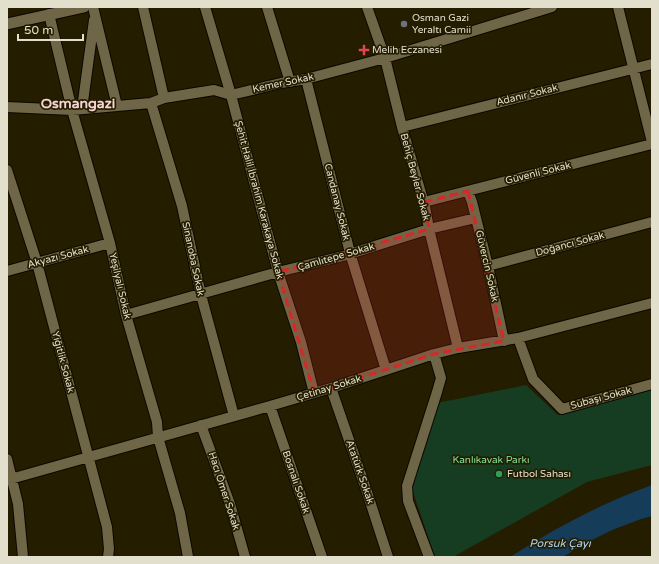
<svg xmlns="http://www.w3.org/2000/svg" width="659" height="564" font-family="'Varela Round',sans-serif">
	<rect width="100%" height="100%" fill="#241d00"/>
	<!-- green -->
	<path fill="#163c21" d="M526,385L558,415L652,389V465L587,482L453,557H435L412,489L437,403Z"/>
	<!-- water -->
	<path fill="#153d59" d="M652,485V516L641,519L612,530L584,544L563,557H510C555,528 602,503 652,485Z"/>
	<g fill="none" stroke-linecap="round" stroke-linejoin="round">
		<!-- minor casing -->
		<g stroke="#0d0700" stroke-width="12">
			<path id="minor" d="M93,7L117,106
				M143,7L164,98
				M205,7L231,95L278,272L301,342L314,393
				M267,7L290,82
				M367,7L385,58L402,127L425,207L429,229L458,348
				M618,7L652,142
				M49,14L72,110L110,243L126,315L157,422L158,437L180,513L188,557
				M306,79L350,253L386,370
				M151,103L182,206L201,295L234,416
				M7,107L72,110L151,103L164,98L214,90L231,95L281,83L306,79L385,58L552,7
				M82,109L94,20
				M402,127L652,64
				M7,170L37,263L107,527L109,549L108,557
				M468,191L472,202L488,266L504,341
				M424,202L652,144
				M488,266L652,222
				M7,271L110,243
				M126,315L278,272L343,256L429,229L476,218
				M518,338L533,379L562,409L652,384
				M331,388L366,489L388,557
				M270,406L322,557
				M201,425L230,504L245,557
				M7,459L18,504L23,557
				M7,480L270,406L331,388L434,354L458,348L518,338L652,303
				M429,557L408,501L407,486L437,392L441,378L434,354"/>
		</g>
		<!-- secondary casing -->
		<g stroke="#0d0700" stroke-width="13">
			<path id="secondary" d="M7,24L84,7"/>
		</g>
		<!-- minor -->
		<use href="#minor" stroke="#6e6647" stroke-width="10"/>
		<!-- secondary -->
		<use href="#secondary" stroke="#6e6647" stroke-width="11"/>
	</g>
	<!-- marked area -->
	<path fill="#d62828" fill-opacity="0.2" stroke="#d62828" stroke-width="3" stroke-dasharray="8 5" stroke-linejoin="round" d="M468,191L504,341L434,354L314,393L278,272L429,229L424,202Z"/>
	<!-- markers -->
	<circle fill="#6b7280" stroke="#241d00" stroke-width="1.5" cx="404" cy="24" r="4"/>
	<path fill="#e0444e" stroke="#241d00" stroke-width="1.5" d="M362 44h4v4h4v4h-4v4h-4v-4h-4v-4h4z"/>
	<circle fill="#2e9e5b" stroke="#241d00" stroke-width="1.5" cx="499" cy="474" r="4"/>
	<g text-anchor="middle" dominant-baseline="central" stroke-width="3.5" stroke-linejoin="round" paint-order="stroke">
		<!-- poi labels -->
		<g font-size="10" fill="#e3dfcd" stroke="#241d00" text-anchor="start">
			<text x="412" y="18">Osman Gazi<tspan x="412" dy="12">Yeraltı Camii</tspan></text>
			<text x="372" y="50">Melih Eczanesi</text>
			<text x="507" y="474">Futbol Sahası</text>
		</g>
		<!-- street labels -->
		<g font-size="10" fill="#e3dfcd" stroke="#241d00">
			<text transform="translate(283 83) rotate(-12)">Kemer Sokak</text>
			<text transform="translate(527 95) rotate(-14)">Adanır Sokak</text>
			<text transform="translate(538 173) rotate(-14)">Güvenli Sokak</text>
			<text transform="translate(415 177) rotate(75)">Behiç Beyler Sokak</text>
			<text transform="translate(259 200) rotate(75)">Şehit Halil İbrahim Karakaya Sokak</text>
			<text transform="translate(337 202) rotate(76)">Candanay Sokak</text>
			<text transform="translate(570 244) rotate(-15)">Doğancı Sokak</text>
			<text transform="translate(58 257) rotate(-15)">Akyazı Sokak</text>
			<text transform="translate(336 257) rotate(-16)">Çamlıtepe Sokak</text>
			<text transform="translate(193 259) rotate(78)">Sinanoba Sokak</text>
			<text transform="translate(487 266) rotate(77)">Güvercin Sokak</text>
			<text transform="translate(120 286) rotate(77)">Yeşilyalı Sokak</text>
			<text transform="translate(63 362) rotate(75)">Yiğitlik Sokak</text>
			<text transform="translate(329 388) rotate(-17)">Çetinay Sokak</text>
			<text transform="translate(601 398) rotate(-15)">Subaşı Sokak</text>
			<text transform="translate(360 472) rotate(71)">Atatürk Sokak</text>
			<text transform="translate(296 482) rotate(71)">Bosnalı Sokak</text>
			<text transform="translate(224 491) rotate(72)">Hacı Ömer Sokak</text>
		</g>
		<!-- park labels -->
		<g font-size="10" fill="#81e399" stroke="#241d00">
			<text x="491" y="460">Kanlıkavak Parkı</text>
		</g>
		<!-- water labels -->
		<g font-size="11" font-style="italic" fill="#b1d6f2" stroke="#241d00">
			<text x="560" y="543">Porsuk Çayı</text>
		</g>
		<!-- district labels -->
		<g font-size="14" font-weight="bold" fill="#f8d5d5" stroke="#241d00">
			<text x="78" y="103">Osmangazi</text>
		</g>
	</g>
	<!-- border -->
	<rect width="659" height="564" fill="none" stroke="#e3dfcd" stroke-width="16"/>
	<!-- scale -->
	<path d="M18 34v6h65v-6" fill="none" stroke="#e3dfcd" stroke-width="2"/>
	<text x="24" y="34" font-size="12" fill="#e3dfcd" stroke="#241d00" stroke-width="3" paint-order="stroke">50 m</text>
</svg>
